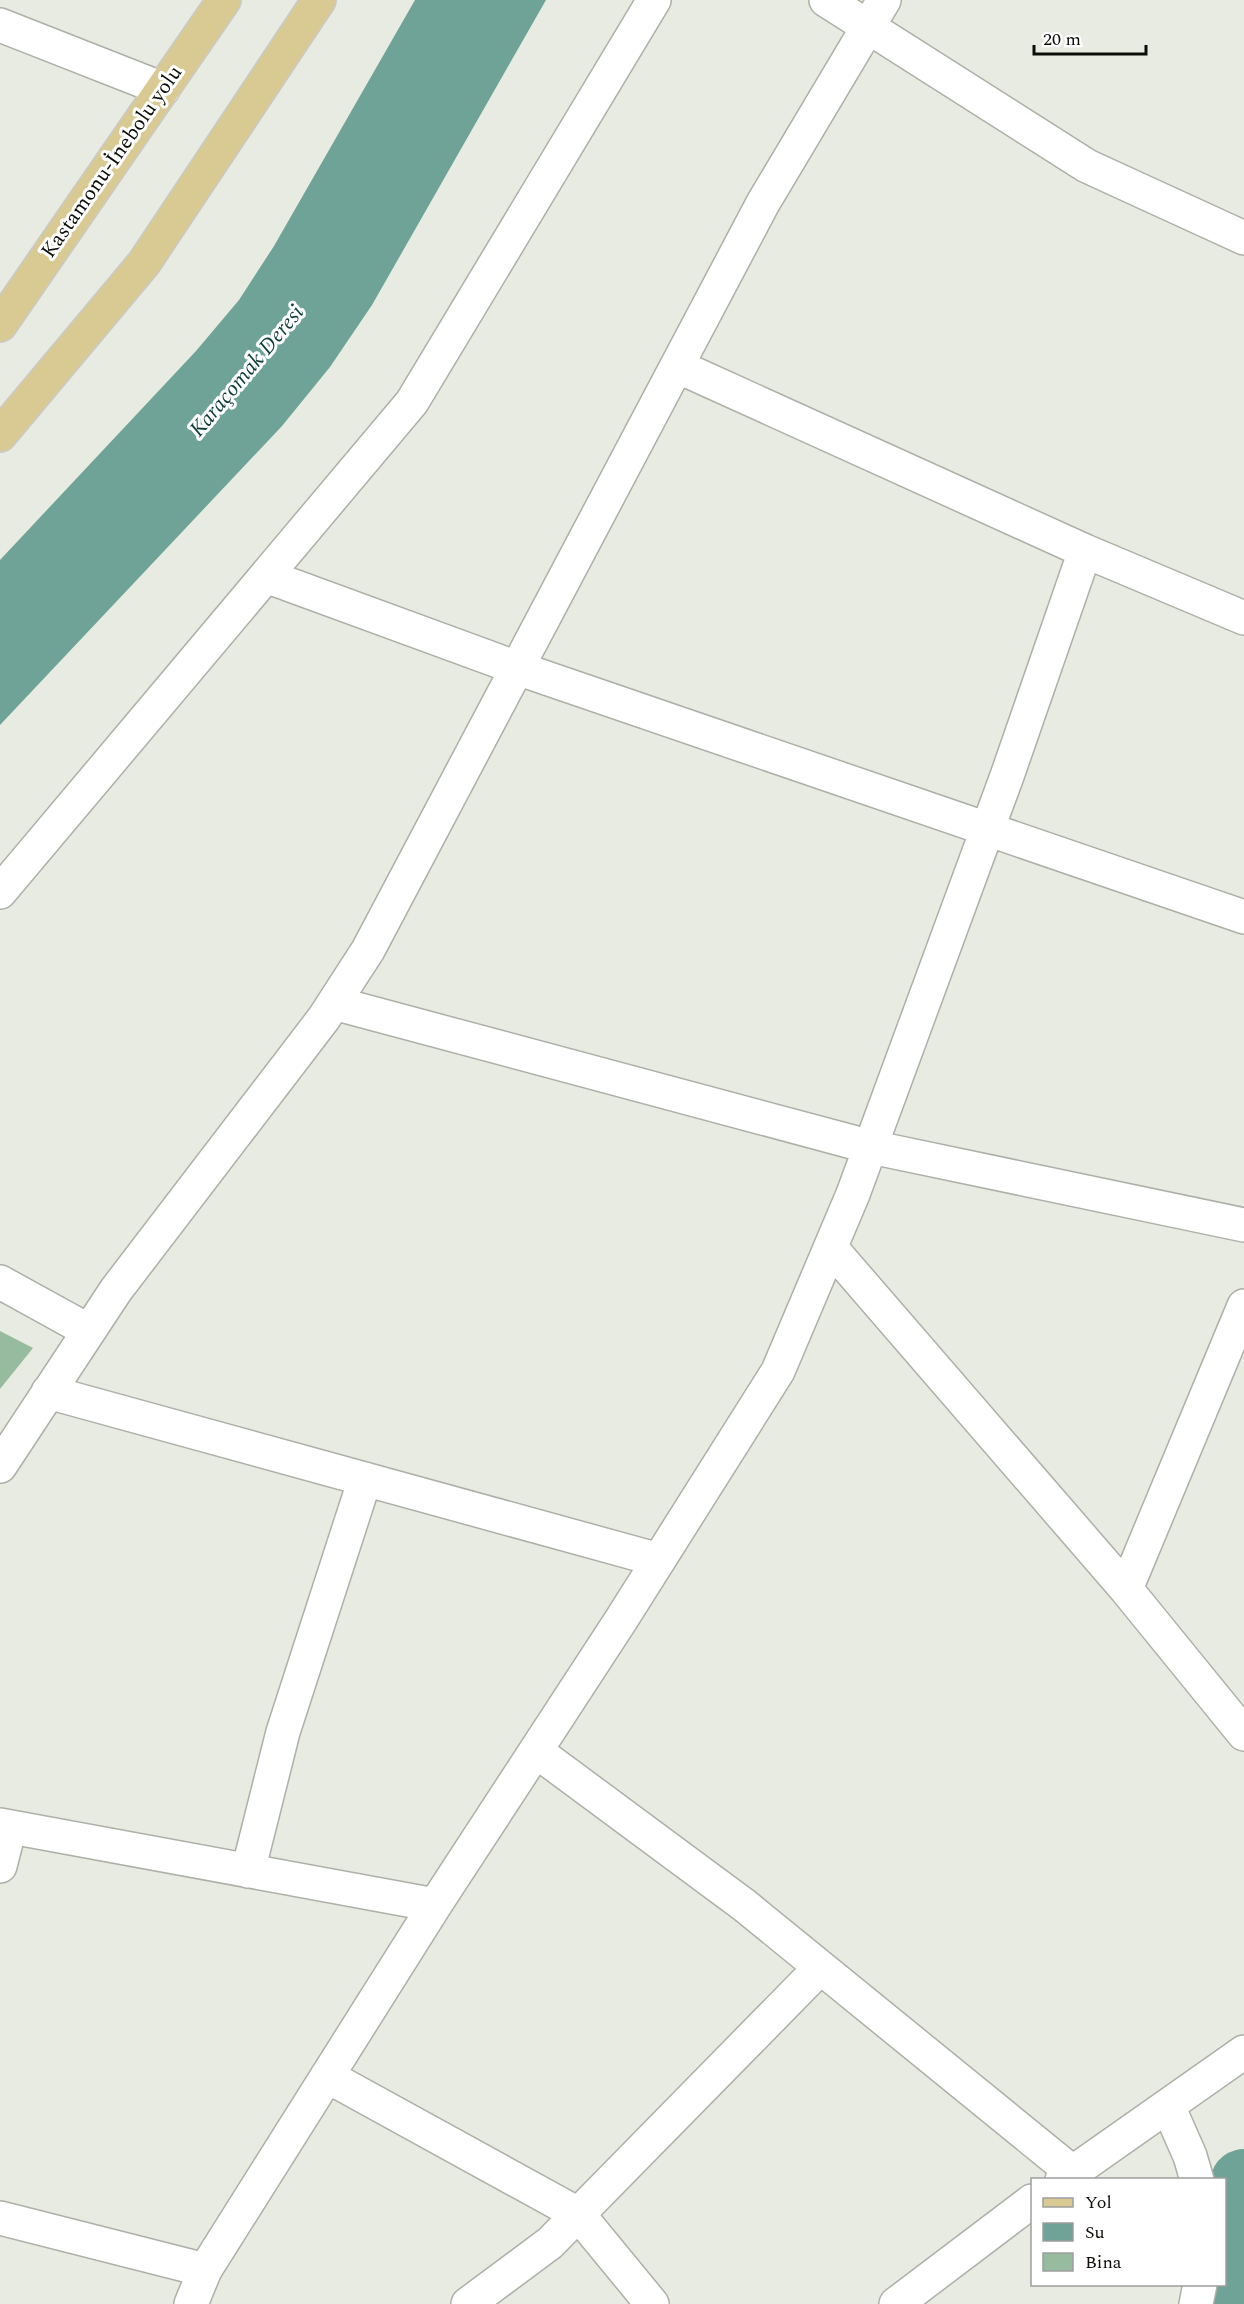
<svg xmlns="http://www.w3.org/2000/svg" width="1244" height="2304" font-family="Spectral,serif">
	<rect width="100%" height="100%" fill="#e8ebe1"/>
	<!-- water -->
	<path fill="#6fa398" d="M415,0H546L372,305L330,367L282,426L0,725V560L196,351L239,300L274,246Z"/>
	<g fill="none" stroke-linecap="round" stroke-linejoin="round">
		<!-- river -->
		<path stroke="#6fa398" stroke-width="68" d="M1228,2304L1244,2183"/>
	</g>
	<!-- building -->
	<path fill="#96bb9e" d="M0,1331L33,1348L0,1389Z"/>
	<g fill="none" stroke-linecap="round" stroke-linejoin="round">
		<!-- minor casing -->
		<g stroke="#adb0a7" stroke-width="36">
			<path id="minor" d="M826,0L1087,166L1244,238
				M0,25L163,89
				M1085,551L1244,618
				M266,576L517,668L1244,917
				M0,892L412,402L654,0
				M334,1003L871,1147L1244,1225
				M831,1248L1126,1589L1244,1734
				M0,1282L89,1331
				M48,1392L659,1560
				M0,1466L116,1290L324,1018L368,950L763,203L884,0
				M1126,1589L1244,1306
				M536,1751L744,1905L1072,2172
				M0,1825L435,1905
				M0,1866L10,1827
				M248,1871L283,1732L365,1479
				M327,2076L578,2214L652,2304
				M1168,2106L1190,2156L1197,2180
				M1062,2180L1244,2052
				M0,2218L205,2270
				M191,2304L205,2270L435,1905L621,1620L778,1371L853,1194L1007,776L1085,551L677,366
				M468,2304L550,2243L820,1968
				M896,2304L1032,2201
				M1196,2304L1200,2284"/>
		</g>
		<!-- major casing -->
		<g stroke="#c9cac9" stroke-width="36">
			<path id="major" d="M0,325L224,0
				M0,435L144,263L319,0"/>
		</g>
		<!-- minor -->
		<use href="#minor" stroke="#fff" stroke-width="33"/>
		<!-- major -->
		<use href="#major" stroke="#d9c992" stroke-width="33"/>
	</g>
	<g text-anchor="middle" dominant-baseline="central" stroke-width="6" stroke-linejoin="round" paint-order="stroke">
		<!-- street labels -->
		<g font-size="21" fill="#0b0d09" stroke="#fff">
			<text transform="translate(112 162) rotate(-55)">Kastamonu-İnebolu yolu</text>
		</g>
		<!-- water labels -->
		<g font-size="22" font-style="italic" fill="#0d3d36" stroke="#fff">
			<text transform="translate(247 371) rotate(-50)">Karaçomak Deresi</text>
		</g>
	</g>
	<!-- legend -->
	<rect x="1031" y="2178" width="195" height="108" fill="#ffffff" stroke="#9d9e9d" stroke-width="1.5"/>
	<rect x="1043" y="2198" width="30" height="9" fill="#d9c992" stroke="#9d9e9d" stroke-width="1.5"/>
	<text x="1085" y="2208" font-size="18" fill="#0b0d09">Yol</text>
	<rect x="1043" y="2223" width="30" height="18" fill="#6fa398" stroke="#9d9e9d" stroke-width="1.5"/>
	<text x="1085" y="2238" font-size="18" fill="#0b0d09">Su</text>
	<rect x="1043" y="2253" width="30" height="18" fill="#96bb9e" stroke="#9d9e9d" stroke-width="1.5"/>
	<text x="1085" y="2268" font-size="18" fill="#0b0d09">Bina</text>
	<!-- scale -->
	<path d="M1034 45v9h112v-9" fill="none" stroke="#0b0d09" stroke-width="3"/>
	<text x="1043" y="45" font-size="18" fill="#0b0d09" stroke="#ffffff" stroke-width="4.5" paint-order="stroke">20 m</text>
</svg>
